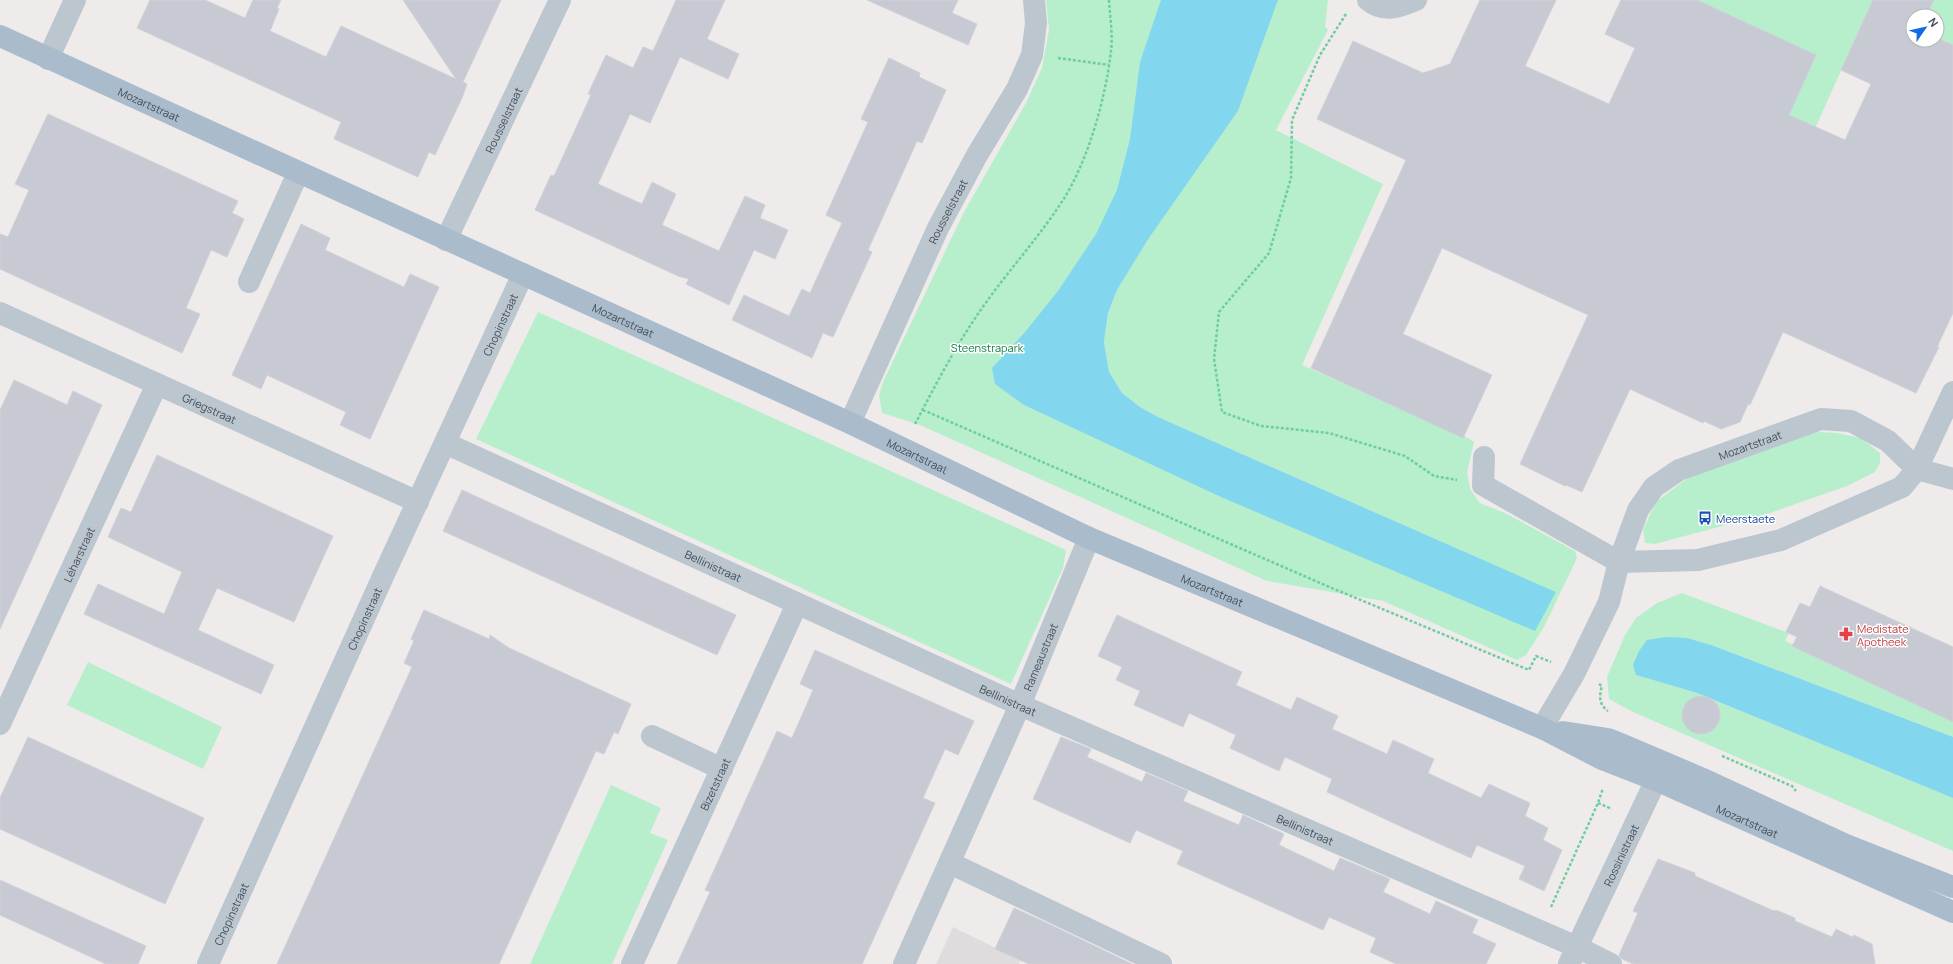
<svg xmlns="http://www.w3.org/2000/svg" width="1953" height="964" font-family="Manrope,sans-serif">
	<rect width="100%" height="100%" fill="#efebeb"/>
	<!-- education -->
	<path fill="#e0dcdd" d="M953,927L1020,960L1019,964H936Z"/>
	<!-- green -->
	<path fill="#b7efcd" d="M1046,0H1236L1045,415L1556,592L1158,417L1140,407L1122,393L1109,372L1104,342L1108,313L1117,290L1149,238L1238,111L1278,0H1328L1325,27L1328,30L1276,130L1383,184L1302,365L1452,432L1454,429L1474,442L1467,472L1470,489L1480,503L1507,514L1575,551L1577,558L1544,627L1526,655L1517,660L1383,601L1267,581L920,425L882,413L879,396L883,382L963,214L1026,103L1042,68L1049,30Z
		M1677,0H1873L1784,197Z
		M1925,0H1953V59L1905,38L1913,40H1937V16H1916Z
		M538,312L1066,550L1063,568L1011,684L476,439Z
		M1817,432L1837,433L1861,438L1880,453V463L1875,472L1847,486L1767,514L1655,544L1645,543L1643,530L1656,502L1689,477Z
		M1682,593L1789,633L1785,641L1953,718V737L1714,646L1636,675L1697,693L1953,798V851L1633,712L1609,699L1607,677L1625,635L1636,618L1657,603Z
		M88,662L222,727L203,769L67,705Z
		M611,785L661,808L650,833L668,840L612,964H530Z"/>
	<!-- water -->
	<path fill="#82d6ee" d="M1161,0H1278L1238,111L1149,238L1117,290L1108,313L1104,342L1109,372L1122,393L1140,407L1158,417L1556,592L1535,631L1221,497L1024,405L995,384L992,368L1025,332L1058,291L1096,234L1117,190L1130,139L1140,62Z
		M1666,637L1687,638L1714,646L1953,737V798L1697,693L1636,675L1633,665L1639,651L1647,640Z"/>
	<!-- building -->
	<path fill="#c7cad2" stroke="#cfd1d8" d="M150,0H205L245,18L253,0H281L277,8L279,9L270,31L326,57L341,26L456,79L403,0H501L463,82L467,84L462,98L435,155L429,152L418,177L334,139L341,122L137,28Z
		M676,0H725L707,39L739,54L728,79L680,57L650,123L630,114L598,184L642,204L652,182L676,194L662,225L719,251L745,196L765,205L760,218L788,230L775,259L754,250L729,305L686,284L689,279L678,276L535,210L551,175L554,176L591,95L588,94L606,55L633,68L643,47L653,51Z
		M867,0H958L952,13L977,24L968,45Z
		M1480,0H1556L1525,66L1609,104L1635,48L1605,34L1621,0H1697L1816,55L1789,115L1845,140L1871,84L1841,70L1873,0H1934L1926,16H1913V40H1937V38L1953,45V313L1937,347H1939L1916,393L1783,332L1750,405L1748,404L1740,422L1721,429L1704,421L1703,423L1630,389L1582,492L1566,485L1565,486L1520,464L1588,315L1442,248L1403,334L1492,375L1463,438L1311,368L1406,160L1317,119L1353,41L1423,73L1450,64Z
		M889,58L920,73L919,77L946,90L922,143L917,141L868,250L872,252L833,337L823,333L812,358L732,320L744,295L789,316L802,289L810,293L842,223L826,215L868,122L861,119Z
		M48,114L238,201L232,213L244,219L227,257L211,250L186,308L200,314L182,353L0,269V234L8,237L29,190L15,184Z
		M301,224L330,238L325,250L404,287L410,274L439,287L370,439L340,425L346,412L267,375L261,389L232,375Z
		M14,380L67,405L73,391L102,405L0,629V410Z
		M157,455L333,536L294,622L217,588L198,630L274,665L261,694L84,614L98,584L164,614L182,572L108,537L121,508L131,512Z
		M462,490L736,615L717,655L443,531Z
		M1820,586L1953,647V722L1792,646L1797,637L1786,632L1800,603L1810,607Z
		M424,610L489,639L490,635L509,648L631,704L618,734L614,732L604,754L596,751L499,964H277L412,667L404,663L414,641L411,639Z
		M1117,615L1242,672L1236,685L1291,710L1297,697L1338,716L1332,729L1387,754L1393,740L1434,759L1428,773L1481,798L1489,784L1530,803L1525,816L1548,828L1543,840L1562,850L1544,891L1519,879L1525,866L1477,845L1471,858L1400,826L1327,792L1332,779L1285,757L1279,771L1230,748L1236,735L1189,713L1183,727L1134,705L1140,691L1116,680L1122,667L1098,656Z
		M815,650L974,721L958,755L945,749L923,798L935,803L862,964H677L710,892L705,890L777,731L792,738L813,690L800,684Z
		M1682 715a19 19 0 1 1 38 0a19 19 0 1 1-38 0Z
		M28,737L204,818L165,904L0,829V798Z
		M1061,737L1091,749L1087,757L1142,782L1146,773L1188,791L1183,801L1239,825L1243,815L1284,834L1279,845L1334,871L1340,858L1390,879L1383,892L1430,914L1436,901L1478,920L1472,933L1496,944L1486,964H1396L1370,952L1376,938L1329,917L1323,930L1177,864L1183,851L1136,830L1130,843L1033,799Z
		M1658,859L1695,873V876L1774,911L1776,910L1795,918V921L1832,937L1836,929L1852,937L1854,935L1872,944L1875,964H1633L1622,959L1619,955L1638,913L1633,911Z
		M0,880L146,946L138,964H106L0,915Z
		M1014,908L1047,923L1132,964H1029L995,949Z"/>
	<g fill="none" stroke-linecap="round" stroke-linejoin="round">
		<!-- path -->
		<path stroke="#6ecea0" stroke-width="2.5" stroke-dasharray="3 2" stroke-linecap="butt" d="M1346,14L1320,55L1292,120L1291,178L1269,253L1219,312L1214,359L1222,412L1261,426L1329,433L1405,456L1434,476L1457,480
			M1058,58L1109,65
			M923,410L1327,586L1529,670L1536,656L1551,662
			M915,424C935,386 955,347 980,311C1006,273 1038,239 1063,200C1088,161 1106,97 1111,51C1113,35 1110,17 1109,0
			M1599,684L1602,686C1599,696 1599,705 1608,711
			M1722,756L1792,786L1796,791
			M1598,803L1612,809
			M1551,907L1598,803L1603,788"/>
		<!-- minor -->
		<g stroke="#bbc6cf" stroke-width="22">
			<path d="M1368,0C1383,13 1400,7 1416,0"/>
			<path d="M48,59L75,0"/>
			<path id="s1" d="M446,240L560,0"/>
			<path d="M249,282L298,173"/>
			<path id="s2" d="M0,313L418,502"/>
			<path id="s3" d="M850,423L938,228L977,155L1017,89L1032,55L1036,23L1034,0"/>
			<path id="s4" d="M445,443L1020,705L1577,947L1664,763"/>
			<path d="M1484,457L1483,485L1619,562"/>
			<path d="M1619,562L1698,560L1781,540L1902,487L1917,469L1953,392"/>
			<path id="s5" d="M0,724L157,384"/>
			<path id="s6" d="M1542,728L1574,674L1609,602L1619,562L1638,510L1654,487L1679,470L1821,419L1851,421L1888,441L1917,469L1953,479"/>
			<path d="M652,736L722,769"/>
			<path d="M950,863L1161,964"/>
			<path id="s7" d="M208,964L385,572L523,274"/>
			<path id="s8" d="M632,964L797,604"/>
			<path id="s9" d="M904,964L1020,705L1089,538"/>
			<path d="M1569,964L1577,947L1611,964"/>
		</g>
		<!-- major -->
		<g stroke="#abc" stroke-width="22">
			<path id="s10" d="M0,36L850,423L1089,538L1542,728L1602,759L1656,780L1953,912"/>
			<path d="M1563,732L1608,739L1623,745L1703,779L1846,845L1953,887"/>
		</g>
	</g>
	<!-- icons -->
	<defs>
		<g id="bus-bare" transform="scale(1.08)"><path d="M-5-6H5V4H4V6H2V4H-2V6H-4V4H-5ZM-3.5-4V0h7V-4ZM-3.5 1.2v1.5H-2V1.2ZM2 1.2v1.5H3.5V1.2Z" fill="#1a4fb4" stroke="#fff" stroke-width="2.5" paint-order="stroke"/></g>
		<g id="pharmacy-bare" transform="scale(1.08)"><path d="M-2-6h4v4h4v4h-4v4h-4v-4h-4v-4h4Z" fill="#e0444e" stroke="#fff" stroke-width="2.5" paint-order="stroke"/></g>
	</defs>
	<g fill-rule="evenodd">
		<use href="#bus-bare" x="1705" y="518"/>
		<use href="#pharmacy-bare" x="1846" y="634"/>
	</g>
	<g text-anchor="middle" dominant-baseline="central" stroke-width="3" stroke-linejoin="round" paint-order="stroke">
		<!-- street labels -->
		<g font-size="11" fill="#434f59" stroke="#fff">
			<text stroke="none"><textPath href="#s10" startOffset="164">Mozartstraat</textPath></text>
			<text stroke="none"><textPath href="#s1" startOffset="133">Rousselstraat</textPath></text>
			<text stroke="none"><textPath href="#s3" startOffset="233">Rousselstraat</textPath></text>
			<text stroke="none"><textPath href="#s10" startOffset="685">Mozartstraat</textPath></text>
			<text stroke="none"><textPath href="#s7" startOffset="703">Chopinstraat</textPath></text>
			<text stroke="none"><textPath href="#s2" startOffset="230">Griegstraat</textPath></text>
			<text stroke="none"><textPath href="#s6" startOffset="373">Mozartstraat</textPath></text>
			<text stroke="none"><textPath href="#s10" startOffset="1009">Mozartstraat</textPath></text>
			<text stroke="none"><textPath href="#s5" startOffset="187">Léharstraat</textPath></text>
			<text stroke="none"><textPath href="#s4" startOffset="295">Bellinistraat</textPath></text>
			<text stroke="none"><textPath href="#s10" startOffset="1333">Mozartstraat</textPath></text>
			<text stroke="none"><textPath href="#s7" startOffset="379">Chopinstraat</textPath></text>
			<text stroke="none"><textPath href="#s9" startOffset="336">Rameaustraat</textPath></text>
			<text stroke="none"><textPath href="#s4" startOffset="619">Bellinistraat</textPath></text>
			<text stroke="none"><textPath href="#s8" startOffset="198">Bizetstraat</textPath></text>
			<text stroke="none"><textPath href="#s10" startOffset="1916">Mozartstraat</textPath></text>
			<text stroke="none"><textPath href="#s4" startOffset="943">Bellinistraat</textPath></text>
			<text stroke="none"><textPath href="#s4" startOffset="1341">Rossinistraat</textPath></text>
			<text stroke="none"><textPath href="#s7" startOffset="55">Chopinstraat</textPath></text>
		</g>
		<!-- park labels -->
		<g font-size="11" fill="#137c48" stroke="#fff">
			<text x="987" y="347">Steenstrapark</text>
		</g>
		<!-- transit labels -->
		<g font-size="11" fill="#164399" stroke="#fff" text-anchor="start">
			<text x="1716" y="518">Meerstaete</text>
		</g>
		<!-- health labels -->
		<g font-size="11" fill="#be3a42" stroke="#fff" text-anchor="start">
			<text x="1857" y="628">Medistate<tspan x="1857" dy="13">Apotheek</tspan></text>
		</g>
	</g>
	<!-- north arrow -->
	<g transform="translate(1925 28) rotate(56)"><circle r="19" fill="#ffffff" stroke="#b4b9bd"/>
	<path d="M0-3L7 15L0 10L-7 15Z" fill="#136be1"/>
	<text y="-6" font-size="11" font-weight="bold" text-anchor="middle" fill="#434f59">N</text>
	</g>
</svg>
